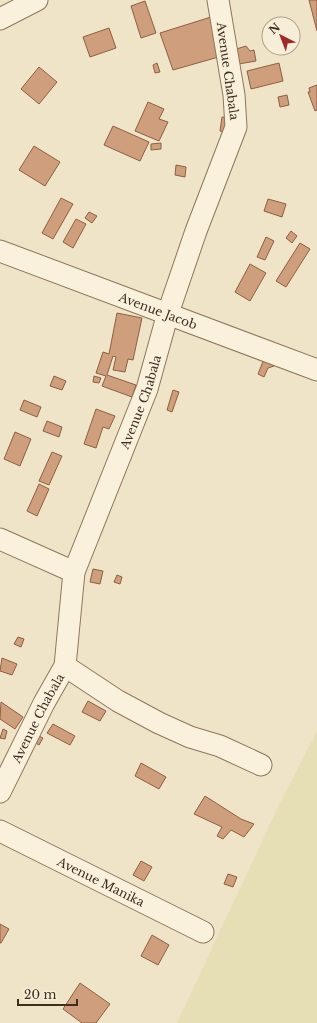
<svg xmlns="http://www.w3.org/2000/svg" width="317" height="1023" font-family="'Libre Baskerville',serif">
	<rect width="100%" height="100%" fill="#f0e4c8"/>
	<!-- farmland -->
	<path fill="#e6deb5" d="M317,731V1023H177L278,807Z"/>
	<!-- building -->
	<path fill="#cf9f7d" stroke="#8d5f41" d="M309,0H317V31Z
		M145,1L156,33L141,38L131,6Z
		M211,17L222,56L173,70L160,33Z
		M109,28L116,48L90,57L83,37Z
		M246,46L250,51L254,50L256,61L233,65L230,51Z
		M157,63L160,72L155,73L153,65Z
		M279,63L283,81L251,89L247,71Z
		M39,67L57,82L39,104L21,89Z
		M317,85V110L315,111L308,92H310L309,88Z
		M287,95L289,105L280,107L278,97Z
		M148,102L164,109L159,119L168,122L159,141L135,131Z
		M222,117L232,118L229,133L220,131Z
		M113,126L149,142L140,161L104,145Z
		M161,143V149L151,150V144Z
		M34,146L60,162L45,186L19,170Z
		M176,165L186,167L185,177L175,175Z
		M61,198L73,204L53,239L42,233Z
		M268,199L286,204L282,217L264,211Z
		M89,212L97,216L92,223L85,218Z
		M76,219L86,224L73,248L63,242Z
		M291,231L297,236L292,243L286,238Z
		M266,237L274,241L265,260L257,257Z
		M300,243L310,249L286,287L276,281Z
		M250,264L266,273L250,301L235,292Z
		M117,313L142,318L133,360L128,359L125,372L113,370L116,357L113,356L107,375L136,385L132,397L102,386L106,376L96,373L103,352L109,354Z
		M264,359L272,362L274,366L268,368L264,377L258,374Z
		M54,376L66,381L62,390L50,386Z
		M94,376L101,378L99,383L93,382Z
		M173,390L179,392L172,412L167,410Z
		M24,400L41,407L37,417L20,410Z
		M96,409L115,416L109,429L103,427L96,448L84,444Z
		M47,421L62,427L59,437L43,431Z
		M15,432L31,439L20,466L4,459Z
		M52,452L62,456L49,485L39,481Z
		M39,484L49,489L37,516L27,511Z
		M93,569L103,571L100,584L90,582Z
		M117,575L122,577L120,584L114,582Z
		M18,637L24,639L21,647L14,644Z
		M2,658L17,664L12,675L0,671Z
		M88,701L106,711L100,721L82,712Z
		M1,702L23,717L15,729L0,719Z
		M53,724L75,736L70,745L47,733Z
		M3,729L7,731L5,739L0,738Z
		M37,735L43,738L39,745L34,742Z
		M141,763L166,777L159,789L135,776Z
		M205,796L241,819L254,824L244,837L231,830L223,839L217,836L222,827L194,814Z
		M141,861L152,867L144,881L133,875Z
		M228,874L237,877L233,887L224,884Z
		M0,924L9,929L1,943H0Z
		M152,935L169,945L158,965L141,956Z
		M80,983L110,1004L96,1023H82L63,1009Z"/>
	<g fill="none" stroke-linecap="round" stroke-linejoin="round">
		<!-- minor casing -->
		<g stroke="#8d765c" stroke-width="23">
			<g id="minor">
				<path d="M0,19L37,0"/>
				<path id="s1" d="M0,251L317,370"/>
				<path d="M0,539L74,572"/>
				<path d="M65,666L118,701L159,723L190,737L220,746L261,765"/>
				<path id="s2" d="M0,792L44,703L65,666L74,572L147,389L168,313L196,231L236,127L234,95L218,0"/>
				<path id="s3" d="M0,831L203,932"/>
			</g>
		</g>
		<!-- minor -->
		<use href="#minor" stroke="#faf1dc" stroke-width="21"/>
	</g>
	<g text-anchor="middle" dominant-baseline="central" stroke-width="3" stroke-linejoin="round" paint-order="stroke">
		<!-- street labels -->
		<g font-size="12" fill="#3d2e20" stroke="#f7eed8">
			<text transform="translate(228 71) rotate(82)">Avenue Chabala</text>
			<text stroke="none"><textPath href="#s1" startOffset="169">Avenue Jacob</textPath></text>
			<text stroke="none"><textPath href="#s2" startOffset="419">Avenue Chabala</textPath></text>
			<text stroke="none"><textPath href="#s2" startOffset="83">Avenue Chabala</textPath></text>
			<text stroke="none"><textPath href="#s3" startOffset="113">Avenue Manika</textPath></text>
		</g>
	</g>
	<!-- north arrow -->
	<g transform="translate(281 36) rotate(318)"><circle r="19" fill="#f7eed8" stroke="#ada18e"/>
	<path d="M0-3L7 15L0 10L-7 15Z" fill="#9e2a2b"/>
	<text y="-6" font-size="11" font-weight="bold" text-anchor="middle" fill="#3d2e20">N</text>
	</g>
	<!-- scale -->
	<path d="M18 999v6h59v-6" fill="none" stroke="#3d2e20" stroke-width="2"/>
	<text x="24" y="999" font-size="12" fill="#3d2e20" stroke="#f7eed8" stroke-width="3" paint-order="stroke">20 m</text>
</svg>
